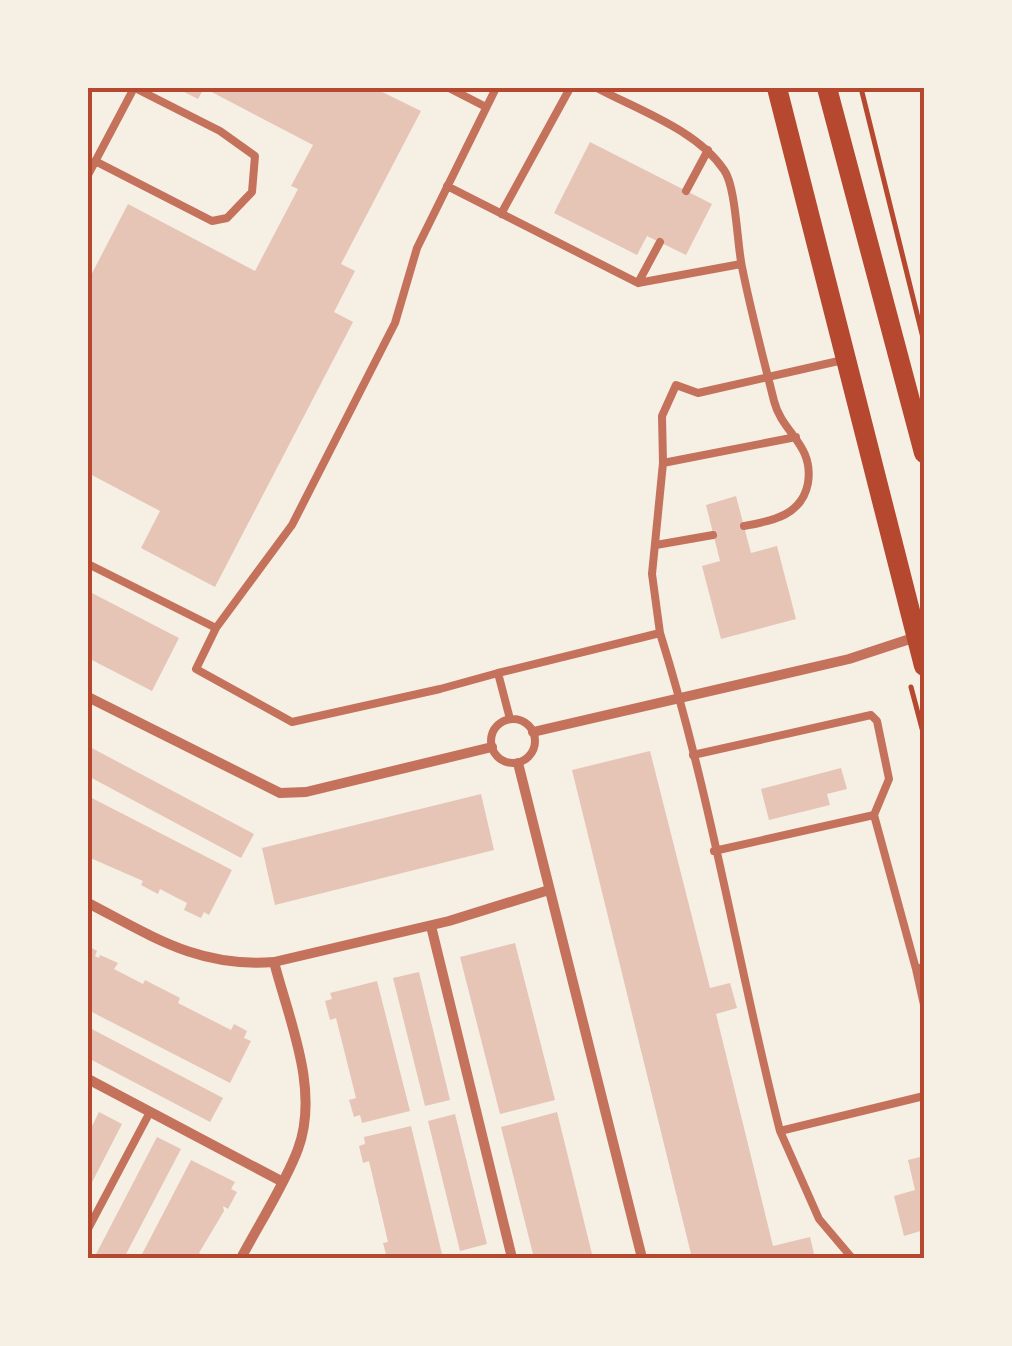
<svg xmlns="http://www.w3.org/2000/svg" width="1012" height="1346" font-family="'Source Sans 3',sans-serif">
	<rect width="100%" height="100%" fill="#f6efe4"/>
	<!-- building -->
	<path fill="#e6c5b7" d="M176,88H374L421,111L341,264L355,271L334,312L353,322L215,587L141,548L160,511L88,473V281L128,204L255,271L298,189L291,186L313,145L204,88L198,99Z
		M590,142L712,204L686,255L647,236L637,255L554,213Z
		M736,496L751,553L777,546L796,619L721,639L702,566L720,561L706,505Z
		M88,591L179,638L152,691L88,658Z
		M88,746L254,834L241,858L88,776Z
		M650,751L710,988L730,983L737,1008L716,1014L773,1246L810,1237L815,1258H692L572,770Z
		M841,768L847,789L827,794L830,805L769,820L761,789Z
		M481,794L494,850L275,905L262,848Z
		M88,796L232,870L209,915L204,912L201,918L184,910L187,903L160,889L158,894L141,885L143,881L88,857Z
		M515,943L555,1100L500,1114L460,957Z
		M88,946L97,951L95,956L99,958L100,955L118,963L114,969L143,984L145,980L180,998L178,1003L231,1030L234,1024L247,1031L244,1038L251,1041L230,1083L88,1010Z
		M419,972L450,1100L425,1106L393,978Z
		M377,981L410,1111L362,1123L360,1115L354,1117L349,1100L356,1098L336,1018L330,1020L325,1001L332,999L330,993Z
		M88,1027L223,1098L210,1122L88,1058Z
		M99,1112L122,1124L88,1190V1134Z
		M557,1112L593,1258H534L501,1127Z
		M455,1114L487,1244L460,1251L428,1121Z
		M411,1126L442,1254L424,1258H387L383,1243L388,1242L369,1161L363,1163L359,1146L365,1144L364,1137Z
		M157,1137L181,1149L124,1258H94Z
		M924,1156V1230L904,1236L894,1196L915,1190L908,1160Z
		M191,1160L235,1182L231,1189L237,1192L228,1209L223,1206L224,1211L199,1253L203,1255L201,1258H140Z"/>
	<g fill="none" stroke-linecap="round" stroke-linejoin="round">
		<!-- path -->
		<path stroke="#b5482f" stroke-width="5" d="M861,88L924,342
			M911,687L924,736"/>
		<!-- service -->
		<path stroke="#c5725c" stroke-width="8" d="M449,88L486,107
			M597,88C638,110 697,130 724,170C736,186 737,244 742,267C751,312 763,357 774,401C782,433 814,444 808,483C802,516 771,521 744,526
			M95,161L212,221L227,218L252,192L255,156L220,131L135,88
			M88,175L134,88
			M447,186L638,283L741,264
			M686,191L708,150
			M501,214L570,88
			M638,283L660,242
			M663,463L796,437
			M656,545L713,535
			M88,564L216,628L196,669L292,722L440,689L498,673L510,719
			M216,628L292,525L395,323L417,248L496,88
			M660,633C711,795 738,966 780,1131L924,1096
			M498,673L660,633L652,574L663,463L662,416L676,385L698,393L843,360
			M491 741a22 22 0 1 1 44 0a22 22 0 1 1-44 0Z
			M693,755L871,715L877,721L889,779L874,815L916,969
			M714,851L874,815
			M924,967L916,969L924,1005
			M780,1131L819,1219L852,1258
			M88,1229L150,1112"/>
		<!-- minor -->
		<path stroke="#c5725c" stroke-width="10" d="M88,697L280,793L306,792L492,747
			M533,732L849,659L919,636
			M518,763L642,1258
			M88,903C152,936 198,968 274,962L449,921L549,890
			M431,926L512,1258
			M88,1079L281,1181
			M241,1258C258,1226 286,1182 298,1149C320,1090 289,1020 274,962"/>
		<!-- secondary -->
		<path stroke="#b5482f" stroke-width="20" d="M777,88L924,666
			M827,88L924,453"/>
	</g>
	<!-- border -->
	<rect width="1012" height="1346" fill="none" stroke="#f6efe4" stroke-width="180"/>
	<rect x="90" y="90" width="832" height="1166" fill="none" stroke="#b5482f" stroke-width="4"/>
</svg>
